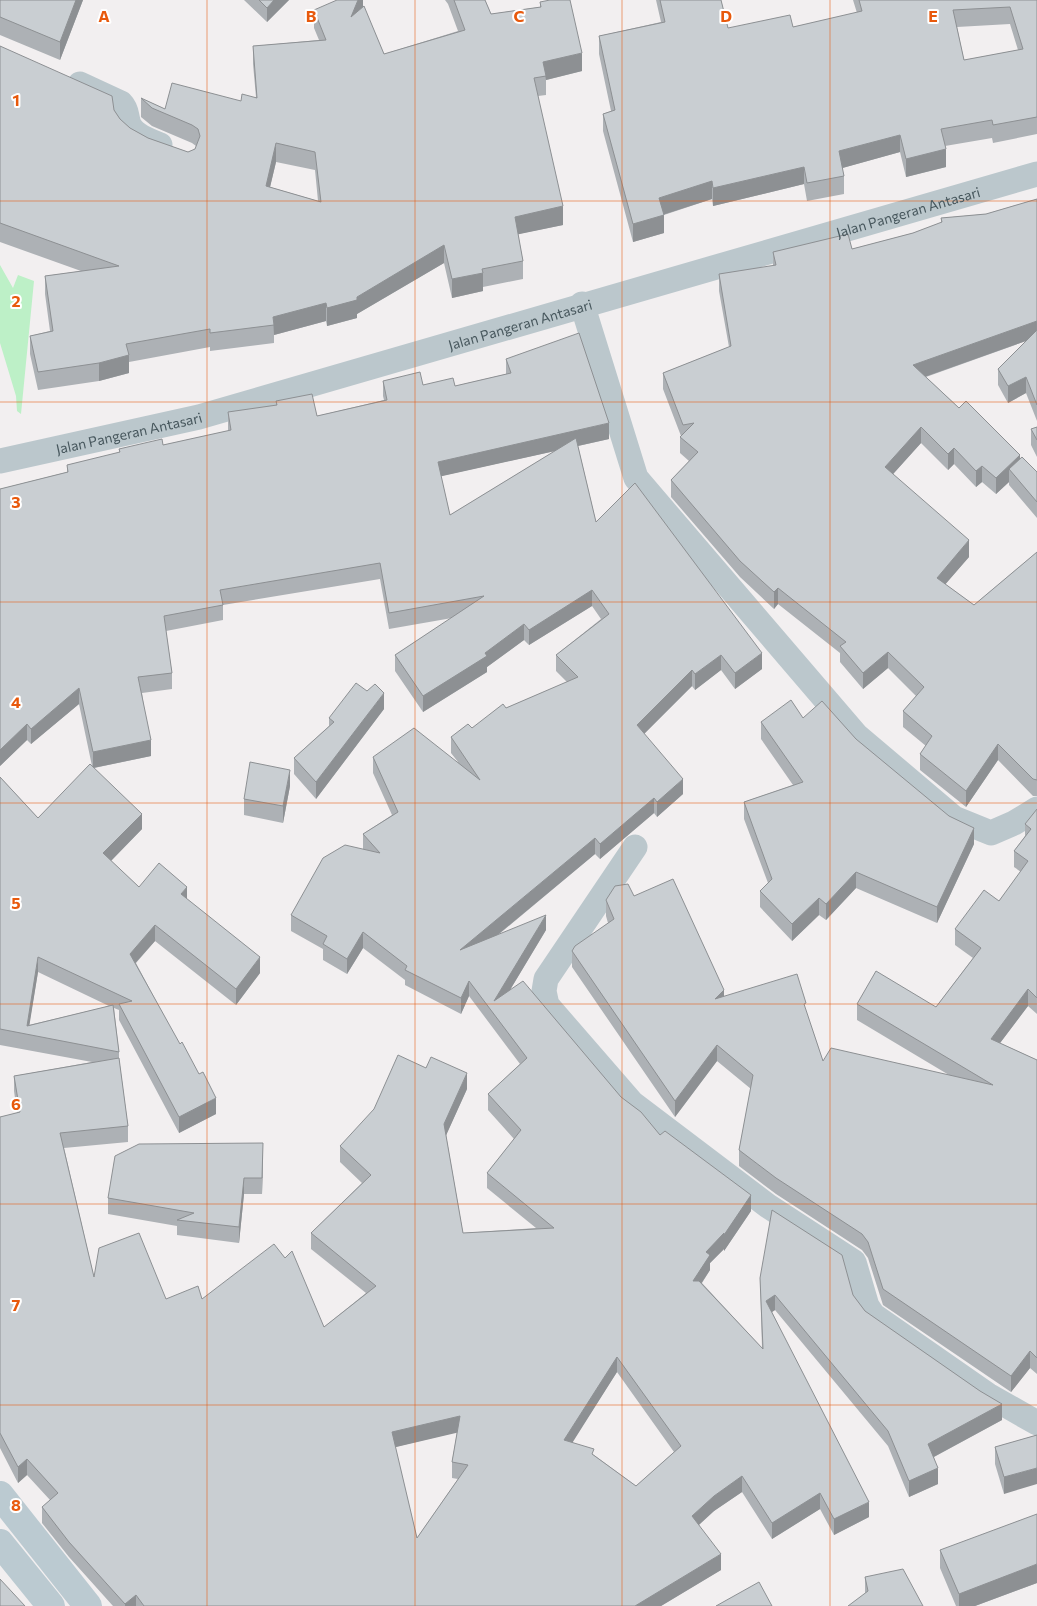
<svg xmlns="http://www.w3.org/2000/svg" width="1037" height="1606" font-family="Commissioner,sans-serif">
	<rect width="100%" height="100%" fill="#f2eff0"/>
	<!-- green -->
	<path fill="#bdf0c7" d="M0,265L13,288L18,275L34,281L21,414L17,411L16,396L0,343Z"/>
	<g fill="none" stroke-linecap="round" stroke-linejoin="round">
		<!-- street -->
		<g stroke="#bbc7cc" stroke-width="25">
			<path d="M80,84L121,103C127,109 126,114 128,121C131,135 149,140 160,145"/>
			<path d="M582,304L636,478L856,735L954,818L991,833L1014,823L1037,809"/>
			<path id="s1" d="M0,461L199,417L1037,174"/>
			<path d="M635,847L546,979L544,991L547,1005L632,1103L768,1206L854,1262L867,1306L873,1315L988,1395L1037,1423"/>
		</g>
		<!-- secondary -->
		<path stroke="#bbcad1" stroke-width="28" d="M0,1495L88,1606
			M0,1543L51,1606"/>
	</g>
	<!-- wall -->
	<path fill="#adb1b5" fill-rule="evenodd" d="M0,0H83L60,60L0,35Z
		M244,0H289L267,22Z
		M363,0V6L384,54L458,31L448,4L445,0H485L491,14L540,7V2L582,71L546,80V95L538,96L563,225L518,234L523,261V279L483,287V291L452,298L444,263L357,314V318L327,326L326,321L274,335V343L210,351V347L129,362V373L99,381L38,390L30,354V336L50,331L45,294V276L81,271L0,242V46L114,110L120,119L130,128L148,138L188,152L195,149L196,146L192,143L152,126L141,117V98L165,109L241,101L256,97L253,64V46L319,40L314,28V10ZM276,162L315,170L318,201L270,187Z
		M656,0H721L728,28L793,27L857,13L853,0H1037V134L993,143L992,138L945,146L946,167L906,177L900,152L842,168L844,176V194L807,201L804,184L713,206L712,199L664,215V233L633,242L603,131V114L611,111L599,54V36L661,22ZM1010,24L1018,50L964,60L957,27Z
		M1037,199V421L1026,393L1008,403L998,385V369L1026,341L926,377L959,408L1037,472V518L1009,485V482L996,494L982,482L976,487L954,464L948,470L921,443L893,474L969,557L945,584L974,605L1037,552V796H1033L998,760L966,807L920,770V754L926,746L903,727V711L916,696L888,668L863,689L840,662V653L778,604L774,609L740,577L671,497V480L689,461L680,453V437L681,436L663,389V373L729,347L719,291V274L773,266V252L852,249L913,233L941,223V218L986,214Z
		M506,359L609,439L578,446L596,522L762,669L735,689L721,670L695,690L692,686L644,734L683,794L657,817L654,813L600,859L595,854L498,935L546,930L510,990L660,1135L751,1211L724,1251V1249L710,1263V1270L702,1283L762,1348L760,1278L853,1295L865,1311L1002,1420L934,1457L938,1484L909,1497L888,1446L775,1310L772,1312L869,1517L834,1535L820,1509L772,1539L742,1492L714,1511L699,1525L721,1570L661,1606H113L69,1557L42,1523V1507L50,1500L27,1475L18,1483L0,1448V1117L17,1113L14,1091V1076L92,1062L0,1045V777L38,818L92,766L79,704L31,744L27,740L0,766V489L67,472V465L119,453V449L163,445L228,431V412L276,405V401L317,416L384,400L383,396V381L423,385L455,386L506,374ZM555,451L450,515L441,476ZM380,579L389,629L452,618L395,655V671L423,712L487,672V667L524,640L529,645L592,606L601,619L556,655V671L567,682L506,708L472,728L451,737V753L458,762L373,757V773L392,815L363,834V849L291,915V931L323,949V960L347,974L363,948L405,980V985L461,1014L469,996L520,1064L488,1094V1110L514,1139L487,1173V1188L536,1228L463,1233L446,1135L467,1089L340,1146V1162L362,1183L311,1233V1249L366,1293L324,1327L202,1299H166L94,1277L64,1148L128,1142V1126L119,1058V1052L114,1008L119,1010V1020L179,1133L216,1114L136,963L155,941L236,1005L260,973L187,899L139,887L111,861L142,829L94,768L151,756L142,693L172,689V673L166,631L223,620V605ZM38,972L109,1006L29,1025ZM617,1372L674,1452L636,1486L594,1455L572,1442ZM457,1432L452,1462V1478L458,1479L417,1538L395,1447Z
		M1037,427V457L1031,445V429Z
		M384,709L316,799L294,774V758L329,726V718Z
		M803,718L856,739L974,844L937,923L856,888L826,920L819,915L792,941L760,907V891L768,883L744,819V802L793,785L761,739V722Z
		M290,786L283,823L244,815V799Z
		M1037,809V1014L1028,1006L1000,1043L1037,1060V1374L1030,1368L1011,1392L883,1305L868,1258L862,1250L776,1194L739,1166V1150L751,1089L717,1061L675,1117L572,967V951L608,923L606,916V900L634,896L724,996L806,1011L823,1061L949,1075L857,1020V1004L936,1007L973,958L955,945V929L999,901L1021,872L1014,867V851L1025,836V824Z
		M263,1158L262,1194H244L239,1243L177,1235V1226L108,1214V1198Z
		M1037,1435L1004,1494L995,1464V1447Z
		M940,1550L1037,1583L975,1606H956L940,1568Z
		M865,1577L923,1606L865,1593Z"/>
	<!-- shaded-wall -->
	<path fill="#8d9093" d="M76,0H83L60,60V42Z
		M274,0H289L267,22V8Z
		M358,0H363V8L351,17Z
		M582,53V71L546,80L543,62Z
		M900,135V152L839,169V151Z
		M276,143V162L266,204V186Z
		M946,149V167L906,177V159Z
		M804,167V184L713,206V188Z
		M712,181V199L659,216V198Z
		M563,206V225L515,235V217Z
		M664,215V233L633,242V224Z
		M444,245V263L357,314V318L327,326V308L357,297Z
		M483,273V291L452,298V279Z
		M326,303V321L274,335L273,317Z
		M1037,321V337L913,381V365Z
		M129,355V373L99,381V363Z
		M1026,377V393L1008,403V386Z
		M609,423V439L438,477V462Z
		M921,427V443L885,483V467Z
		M954,448V464L948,470V454Z
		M1020,455V471L1009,469V482L996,494V478Z
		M982,466V482L976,487V471Z
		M969,540V557L937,594V578Z
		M778,588V604L774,609V592Z
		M592,590V606L529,645V630Z
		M524,624V640L487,667V672L423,712V696Z
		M888,652V668L863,689V673Z
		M762,653V669L735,689V673Z
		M721,655V670L695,690V674Z
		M692,670V686L637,741V725Z
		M79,688V704L31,744V729Z
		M384,693V709L316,799V782Z
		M27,724V740L0,766V750Z
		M151,740V756L93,768V752Z
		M998,744V760L966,807V791Z
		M290,770V786L283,823V806Z
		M683,779V794L657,817V802Z
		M654,798V813L600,859V844Z
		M142,814V829L103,869V853Z
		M974,828V844L937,923V907Z
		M595,838V854L460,966V950Z
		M856,872V888L826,920V904Z
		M187,887V903L181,894Z
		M819,898V915L792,941V924Z
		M546,915V930L495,1015L494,1001Z
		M155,925V941L130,969V954Z
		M363,932V948L347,974V959Z
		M38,957V972L28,1034L27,1026Z
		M260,957V973L236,1005V989Z
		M469,981V996L461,1014V998Z
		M1028,989V1006L991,1055V1039Z
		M724,990V1006L715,999Z
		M717,1045V1061L675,1117V1101Z
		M467,1073V1089L444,1140V1124Z
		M216,1098V1114L179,1133V1117Z
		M263,1143V1158L262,1194V1178Z
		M244,1178V1194L239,1243V1227Z
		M751,1195V1211L724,1251V1249L710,1263V1270L693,1296V1281L706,1252Z
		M775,1295V1310L766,1316V1301Z
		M1030,1351V1368L1011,1392V1376Z
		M617,1357V1372L564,1456V1440Z
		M1002,1404V1420L928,1460V1444Z
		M460,1416V1432L392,1448V1432Z
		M27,1459V1475L18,1483V1467Z
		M938,1468V1484L909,1497V1481Z
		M1037,1468V1484L1004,1494V1477Z
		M742,1476V1492L714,1511L692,1531V1516L714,1496Z
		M820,1493V1509L772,1539V1523Z
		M869,1502V1517L834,1535V1519Z
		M721,1554V1570L661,1606H635Z
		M1037,1564V1583L975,1606H959V1594Z
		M136,1595V1606H125V1604Z"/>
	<!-- building -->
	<path fill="#c9ced2" stroke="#8d9093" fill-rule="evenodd" d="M0,0H76L60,42L0,17Z
		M259,0H274L267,8Z
		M337,0H358L351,17L364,6L384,54L465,30L454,0H485L491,14L541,7L540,2L550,0H570L582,53L543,62L546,76L534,78L563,206L515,217L523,261L482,269L483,273L452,279L444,245L357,297V300L327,308L326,303L273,317L274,325L210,333V329L126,344L129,355L99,363L38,372L30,336L53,331L45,276L119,266L0,223V46L112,96L114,110L120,119L130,128L148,138L188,152L195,149L200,136L198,129L192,125L152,108L141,98L165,109L172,83L241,101L242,94L257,98L253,46L326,40L314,10ZM276,143L315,152L321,202L266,186Z
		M660,0H721L728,28L790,15L793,27L862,11L859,0H1037V117L993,125L992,120L941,129L946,149L906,159L900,135L839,151L844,176L807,183L804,167L713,188L712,181L659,198L664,215L633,224L603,114L615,110L599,36L665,22ZM1010,7L1023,49L964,60L953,10Z
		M1037,199V321L913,365L959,408L966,401L1020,455L996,478L982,466L976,471L954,448L948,454L921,427L885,467L969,540L937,578L974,605L1037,552V780L1033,779L998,744L966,791L920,754L932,736L903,711L924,687L888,652L863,673L840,646L846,642L778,588L774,592L740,561L671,480L698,452L680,437L694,423L683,425L663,373L731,346L719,274L776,265L773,252L848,234L852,249L913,233L942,222L941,218L986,214Z
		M1037,330V405L1026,377L1008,386L998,369Z
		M579,333L609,423L438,462L450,515L576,438L596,522L635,483L762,653L735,673L721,655L695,674L692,670L637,725L683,779L657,802L654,798L600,844L595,838L460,950L546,915L494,1001L523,981L621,1097L641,1112L660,1135L665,1131L751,1195L724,1235V1233L706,1252L710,1255L693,1281H699L763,1349L760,1278L772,1210L842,1255L853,1295L865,1311L980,1391L1002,1404L928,1444L938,1468L909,1481L888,1431L775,1295L766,1301L869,1502L834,1519L820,1493L772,1523L742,1476L714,1496L692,1516L721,1554L635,1606H144L136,1595L125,1604L69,1542L42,1507L58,1493L27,1459L18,1467L0,1433V1117L20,1112L14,1076L119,1058L128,1126L60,1133L94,1277L99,1248L139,1233L166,1299L198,1286L202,1299L274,1244L285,1258L292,1251L324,1327L376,1286L311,1233L371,1175L340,1146L374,1109L398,1055L426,1068L431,1057L467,1073L444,1124L463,1233L554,1228L487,1173L521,1130L488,1094L527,1058L469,981L461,998L405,970L407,966L363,932L347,959L323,944L327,936L291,915L323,858L345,845L380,853L363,834L398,812L373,757L414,728L480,780L451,737L468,724L472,728L503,704L506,708L578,677L556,655L609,614L592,590L529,630L524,624L485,653L487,656L423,696L395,655L484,596L389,613L380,563L220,590L223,605L164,616L172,673L138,677L151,740L93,752L79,688L31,729L27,724L0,750V489L68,472L67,465L120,452L119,449L162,439L163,445L231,430L228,412L277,405L276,401L312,394L317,416L387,400L383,381L420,372L423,385L453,378L455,386L511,373L506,359ZM617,1357L681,1446L636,1486L592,1454L594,1449L564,1440ZM460,1416L452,1462L468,1465L417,1538L392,1432Z
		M1037,427V440L1031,429Z
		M1022,457L1037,472V502L1009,469Z
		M356,683L367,691L375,684L384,693L316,782L294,758L334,722L329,718Z
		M791,700L803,718L822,701L856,739L949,816L974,828L937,907L856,872L826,904L819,898L792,924L760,891L772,879L744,802L803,782L761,722Z
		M250,762L290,770L283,806L244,799Z
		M90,764L142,814L103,853L139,887L159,863L187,887L181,894L260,957L236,989L155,925L130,954L180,1044L182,1042L199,1074L203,1072L216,1098L179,1117L119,1004L132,1001L38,957L27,1026L113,1005L119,1052L0,1029V777L38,818Z
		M1037,809V998L1028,989L991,1039L1037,1060V1358L1030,1351L1011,1376L883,1289L868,1242L862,1234L776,1178L739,1150L753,1075L717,1045L675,1101L572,951L575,946L614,919L606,900L615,886L628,884L634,896L673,879L724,990L715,999L797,974L806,1003L804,1004L823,1061L831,1048L993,1085L857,1004L876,971L936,1007L981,948L955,929L984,890L999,901L1028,861L1014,851L1031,829L1025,824Z
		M263,1143L262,1178H244L239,1227L177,1220L194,1213L108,1198L115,1156L139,1144Z
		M1037,1435V1468L1004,1477L995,1447Z
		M1037,1514V1564L959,1594L940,1550Z
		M903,1569L923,1606H848L868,1591L865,1577Z
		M0,1579L25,1606H0Z
		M759,1582L772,1606H716Z"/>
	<!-- grid -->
	<path fill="none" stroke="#e8590c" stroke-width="1" stroke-opacity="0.55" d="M207,0V1606M415,0V1606M622,0V1606M830,0V1606M0,201H1037M0,402H1037M0,602H1037M0,803H1037M0,1004H1037M0,1204H1037M0,1405H1037"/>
	<g text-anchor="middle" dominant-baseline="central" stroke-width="4" stroke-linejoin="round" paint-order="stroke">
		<!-- street labels -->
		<g font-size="14" fill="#47575d" stroke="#fff">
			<text stroke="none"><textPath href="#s1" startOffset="942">Jalan Pangeran Antasari</textPath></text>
			<text stroke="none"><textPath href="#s1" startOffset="538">Jalan Pangeran Antasari</textPath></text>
			<text stroke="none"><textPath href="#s1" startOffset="132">Jalan Pangeran Antasari</textPath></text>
		</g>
	</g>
	<g font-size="16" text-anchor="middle" font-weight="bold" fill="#e8590c" stroke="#fff" stroke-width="4" stroke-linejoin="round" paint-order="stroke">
		<text x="104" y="22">A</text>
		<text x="311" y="22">B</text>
		<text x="519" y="22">C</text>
		<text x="726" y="22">D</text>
		<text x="933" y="22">E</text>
		<text x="16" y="106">1</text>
		<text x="16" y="307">2</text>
		<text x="16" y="508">3</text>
		<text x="16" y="708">4</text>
		<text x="16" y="909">5</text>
		<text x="16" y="1110">6</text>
		<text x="16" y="1311">7</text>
		<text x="16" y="1511">8</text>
	</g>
</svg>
